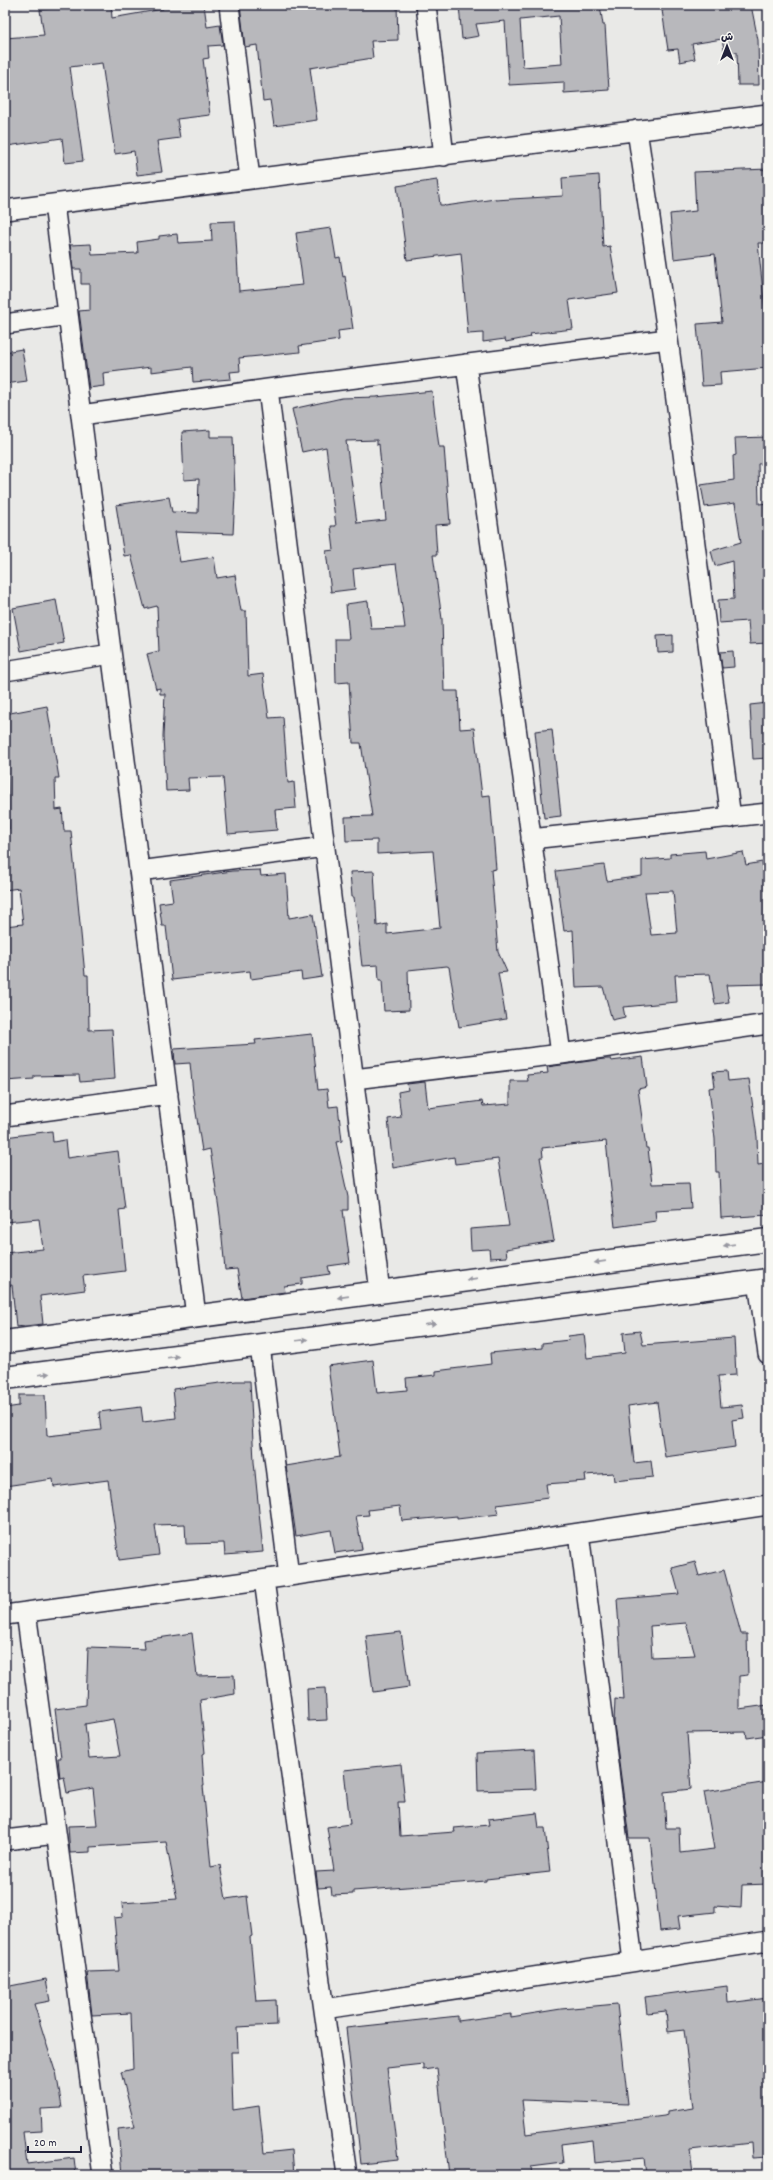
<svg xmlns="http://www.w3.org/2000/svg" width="773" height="2180" font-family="Dekko,'Playpen Sans Arabic',sans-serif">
	<rect width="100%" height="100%" fill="#e9e9e7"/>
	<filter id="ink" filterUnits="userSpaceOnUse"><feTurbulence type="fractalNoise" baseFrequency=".025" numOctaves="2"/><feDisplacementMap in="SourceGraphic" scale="8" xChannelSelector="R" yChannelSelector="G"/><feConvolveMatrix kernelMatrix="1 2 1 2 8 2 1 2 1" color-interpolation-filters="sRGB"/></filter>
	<g filter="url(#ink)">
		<!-- building -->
		<path fill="#b8b8bc" stroke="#22223b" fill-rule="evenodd" d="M76,5H111L112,18L163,9L162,5H204L207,27L220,25L223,45L208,46L209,58L203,59L210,115L177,119L180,138L157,141L162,172L137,175L134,151L115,154L102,63L70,67L83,161L65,163L62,138L7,146L5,133V38L44,35L40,10Z
			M240,5H397L398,40L371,41L373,58L310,68L317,120L274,126L270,100L263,101L257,45L245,47Z
			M459,5H600L603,25H605L609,90L564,93V82L509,85L505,21L476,24L479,36L462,39ZM559,16L562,64L523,67L520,20Z
			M694,5H751L758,40L759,85H738L737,52L725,54L722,39L692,44L695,59L680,62L678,49L668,50L662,10Z
			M768,169V243H758L768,340V368L720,372L721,385L702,386L697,324L722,322L715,254L674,259L670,214L696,211L694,172Z
			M599,175L603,247L610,246L618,293L569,300L573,329L530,334L531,337L506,342L505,339L483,342V333L468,334L461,253L407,260L397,186L437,180L440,205H444L445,206L495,199V200L563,196L562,178Z
			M235,221L239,291L303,285L296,233L331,228L336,258L340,257L343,277L345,276L353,329L338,331L339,340L299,346L300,352L239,358L240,371L230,372L231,379L193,382L192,367L151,372V367L103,373L104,386L89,388L79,311L90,310V284H81V269H73L70,245L91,244L92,255L138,253L137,242L159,239V236L177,234L178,243L212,241L211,222Z
			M22,349L27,381L5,384V352Z
			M432,391L439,447H444L450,524L435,525L437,555H433L442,619L444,691H458L460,729L474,728L482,796L490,795L496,869L491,870L498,952L507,972L498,973L506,1019L459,1027L449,967L447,966L408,970L409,1010L384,1011L382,980H379L378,965L362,966L354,897H352L350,872L374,871L377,926L387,924V934L440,928L433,851L377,854V840L346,841L345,817L372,816L361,743H353L349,682L336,683L335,639H349L346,604L368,601L371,629L405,628L396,564L353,569L355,589L331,592L326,551L334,550L331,526H336L326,447L302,452L292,409L342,398L376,397ZM377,440V445L379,444L386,520L357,523L346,441Z
			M210,430V437H233L235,495L233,534L175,532L180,562L214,557L217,578L235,575L241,611H246L248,676L263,674L269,718L283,717L288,783L294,782L296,808L275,810L277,830L228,834L223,777L188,778L189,790L166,791L163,736L165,694H160V688L156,689L147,654L159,651L157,606L145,609L131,555L124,556L116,505L169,497L172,512L198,513L199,479L184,480L182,432Z
			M768,437V463L758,464L759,504L768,503V643L750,644L748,621L719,623L718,600L734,599L732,561L715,566L711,551L741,542L735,503L705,507L701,485L734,480L733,456L736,455L735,438Z
			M56,600L64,643L21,651L13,608Z
			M673,635V652L658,653L657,636Z
			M733,651L734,667L722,668L720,652Z
			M768,703V720L765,721L767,758L753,759L750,705Z
			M47,706L59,778H55L56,810L62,809L64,831H71L85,975H88L89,1030L112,1029L115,1079L80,1082L79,1075L34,1076V1079L5,1081V926L23,924L19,888L5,890V829H9L7,761L5,762V714Z
			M552,729L561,816L544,818L535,731Z
			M705,851L706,859L743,852L746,865L762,862L768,893V984L726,985L729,1002L715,1004L710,974L675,975L677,1002L623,1007L625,1017L612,1020L603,987L576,988L573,930L564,931L556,871L604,865L607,881L642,876V860L670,858V854ZM673,891L677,933L651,935L645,892Z
			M260,870L261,876L286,874L289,918L313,914L322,977L302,980L301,972L251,979L250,971L172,980L166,926H162L159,903L173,901L170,880L232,871Z
			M312,1034L318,1090L327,1089L329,1107L338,1106L342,1141L336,1142L348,1197V1210H343L350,1263L328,1266L330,1274L302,1278V1284L284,1286L285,1292L242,1298L237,1269L225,1270L220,1216L210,1149L202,1151L193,1093L190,1063L175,1064L174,1049L256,1044L255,1040Z
			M643,1057L647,1087L638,1089L646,1148H648L652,1184L689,1183L691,1208L655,1210L656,1221L615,1227L606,1141L542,1148L543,1157H540L554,1241L506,1249L507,1257L490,1258L489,1249L471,1250L470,1229L509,1226L498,1159L455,1164L454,1157L393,1168L388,1119L401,1117L398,1092L408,1090L407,1084L425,1082L428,1108L482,1101L483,1106L510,1104V1081H528L527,1075L548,1073L547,1067L604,1059H611V1061Z
			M727,1071L728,1081L749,1079L757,1137L758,1165L765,1164L768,1184V1215L721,1218L719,1172H716L715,1139L709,1088L715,1087L713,1072Z
			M52,1131L53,1142L65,1140L67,1158L118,1151L125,1209L119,1210L125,1271L83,1276L85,1290L40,1296L43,1324L16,1327L12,1285L5,1286V1253L43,1249L39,1219L5,1222V1137Z
			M640,1331L643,1345L734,1338L736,1375L718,1376L721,1407L742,1405L744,1418L732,1420L735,1447L665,1457L657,1402L628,1406L634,1463L651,1461L653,1477L614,1481L613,1473L585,1475L586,1481L546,1484L548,1498L497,1505L499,1514L457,1519V1516L402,1521L400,1506L368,1510L369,1515L356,1516L362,1549L335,1553L331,1530L296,1536L286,1466L340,1457L328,1366L373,1360L377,1393L407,1390L406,1378L436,1375V1371L491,1364L490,1353L542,1348V1343L569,1340L568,1336L584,1334L587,1358L625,1353L623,1333Z
			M236,1381H250L254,1462L263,1552L225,1555L224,1543L186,1544L185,1524L155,1525L159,1555L119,1560L108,1480L54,1487L53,1479L5,1486V1408L19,1406V1395H45L47,1436L101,1430L99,1412L141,1407L143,1422L176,1418L173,1389Z
			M695,1562L699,1576L724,1570L741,1634H747L748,1675L739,1676V1709L768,1705V1735L747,1738L746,1732L687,1733L691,1789L664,1792L666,1828H679L680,1853L714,1849L704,1792L768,1782V1884L742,1885L741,1908L715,1906V1912L678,1916L680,1929L660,1931L650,1838H629L614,1724L615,1699L624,1700L617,1599L679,1594L672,1568ZM686,1623L695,1655L652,1657L650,1626Z
			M401,1632L409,1687L373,1692L366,1636Z
			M192,1633L197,1676L234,1675L235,1694L200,1700L205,1753L202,1754L204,1786H203L211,1867L220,1865L226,1899L247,1896L252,1936L250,1937L256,2001L276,2000L277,2025L237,2027L238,2052H231L233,2110L259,2106L264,2153L292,2150L294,2175H122L118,2129L135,2127L121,2072L133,2069L131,2013L92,2015L87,1972L119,1971L114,1918L123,1917L122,1903L177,1899L166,1842L90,1847V1852L70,1853L68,1826L97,1825L93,1788L67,1793L64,1777L60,1778L58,1758H61L55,1709L86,1705L88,1647L145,1649L144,1640ZM113,1719L120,1756L89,1758L85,1724Z
			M325,1688L327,1720L308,1721L307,1689Z
			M534,1750L536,1789L478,1791L477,1753Z
			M401,1764L405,1802H398L400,1836L455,1832L454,1828L489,1825L488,1819L537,1813L539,1828H545L550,1872L486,1879V1881L353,1891V1894L332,1895L331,1887L318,1888L316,1872L334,1871L327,1827L350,1824L344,1770Z
			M46,1979L50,2001L34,2004L55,2071H56L62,2108L41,2109L42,2131L23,2132L27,2164L74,2158L76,2175H5V1987Z
			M727,1986L728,2003L768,1998V2157L752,2158L751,2143L690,2150L693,2173L646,2175L644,2158L594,2163L592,2140L561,2144L563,2163L531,2167L532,2175H449L437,2068L423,2070V2064L387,2068L398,2160L361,2164L346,2028L458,2016V2021L511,2014V2017L561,2009L617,2004L628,2104L522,2100L526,2134L664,2116L667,2115V2112L693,2108L684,2030L668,2032L666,2011L647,2013L645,1997Z"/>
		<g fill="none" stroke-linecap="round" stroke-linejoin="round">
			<!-- minor casing -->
			<g stroke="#22223b" stroke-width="22">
				<path id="minor" d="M229,5L250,179
					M426,5L444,156
					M637,130L668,339L731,818
					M54,204L196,1316
					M5,210L768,114
					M5,324L68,315
					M466,364L561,1054
					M268,389L380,1292
					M81,415L268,389L668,339
					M5,671L111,654
					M531,839L768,813
					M139,871L325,847
					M354,1079L561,1054L768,1024
					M5,1116L168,1094
					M758,1281L768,1354
					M260,1346L289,1576
					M579,1533L633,1961
					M264,1580L347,2175
					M26,1612L103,2175
					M5,1615L289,1576L768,1505
					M5,1840L56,1834
					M324,2009L768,1941"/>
			</g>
			<!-- tertiary casing -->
			<g stroke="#22223b" stroke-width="25">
				<path id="tertiary" d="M5,1342L768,1240
					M5,1378L768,1280"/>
			</g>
			<!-- minor -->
			<use href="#minor" stroke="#f6f6f2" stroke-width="19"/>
			<!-- tertiary -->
			<use href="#tertiary" stroke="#f6f6f2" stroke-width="22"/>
		</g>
		<!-- one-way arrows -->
		<defs><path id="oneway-solid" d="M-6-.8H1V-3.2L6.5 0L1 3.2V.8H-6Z"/></defs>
		<g fill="#9797a0">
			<use href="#oneway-solid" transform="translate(729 1245) rotate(172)"/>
			<use href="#oneway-solid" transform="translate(600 1262) rotate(172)"/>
			<use href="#oneway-solid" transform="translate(472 1279) rotate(172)"/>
			<use href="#oneway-solid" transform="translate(343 1297) rotate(172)"/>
			<use href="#oneway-solid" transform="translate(430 1324) rotate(-7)"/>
			<use href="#oneway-solid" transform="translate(302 1340) rotate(-7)"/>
			<use href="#oneway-solid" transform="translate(173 1357) rotate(-7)"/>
			<use href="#oneway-solid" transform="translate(44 1374) rotate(-7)"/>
		</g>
	</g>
	<!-- margin -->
	<rect width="773" height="2180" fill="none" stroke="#f6f6f2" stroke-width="20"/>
	<rect x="10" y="10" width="753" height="2160" fill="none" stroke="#22223b" stroke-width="1.5" filter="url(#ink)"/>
	<!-- north arrow -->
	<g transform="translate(727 46)" stroke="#f6f6f2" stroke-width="3" paint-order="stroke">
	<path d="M0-3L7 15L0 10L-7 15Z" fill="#22223b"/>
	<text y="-6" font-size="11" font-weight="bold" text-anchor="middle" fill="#22223b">ش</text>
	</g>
	<!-- scale -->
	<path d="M28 2146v6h53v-6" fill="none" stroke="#22223b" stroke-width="2"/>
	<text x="34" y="2146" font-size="12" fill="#22223b" stroke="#f6f6f2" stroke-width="3" paint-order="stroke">20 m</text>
</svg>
